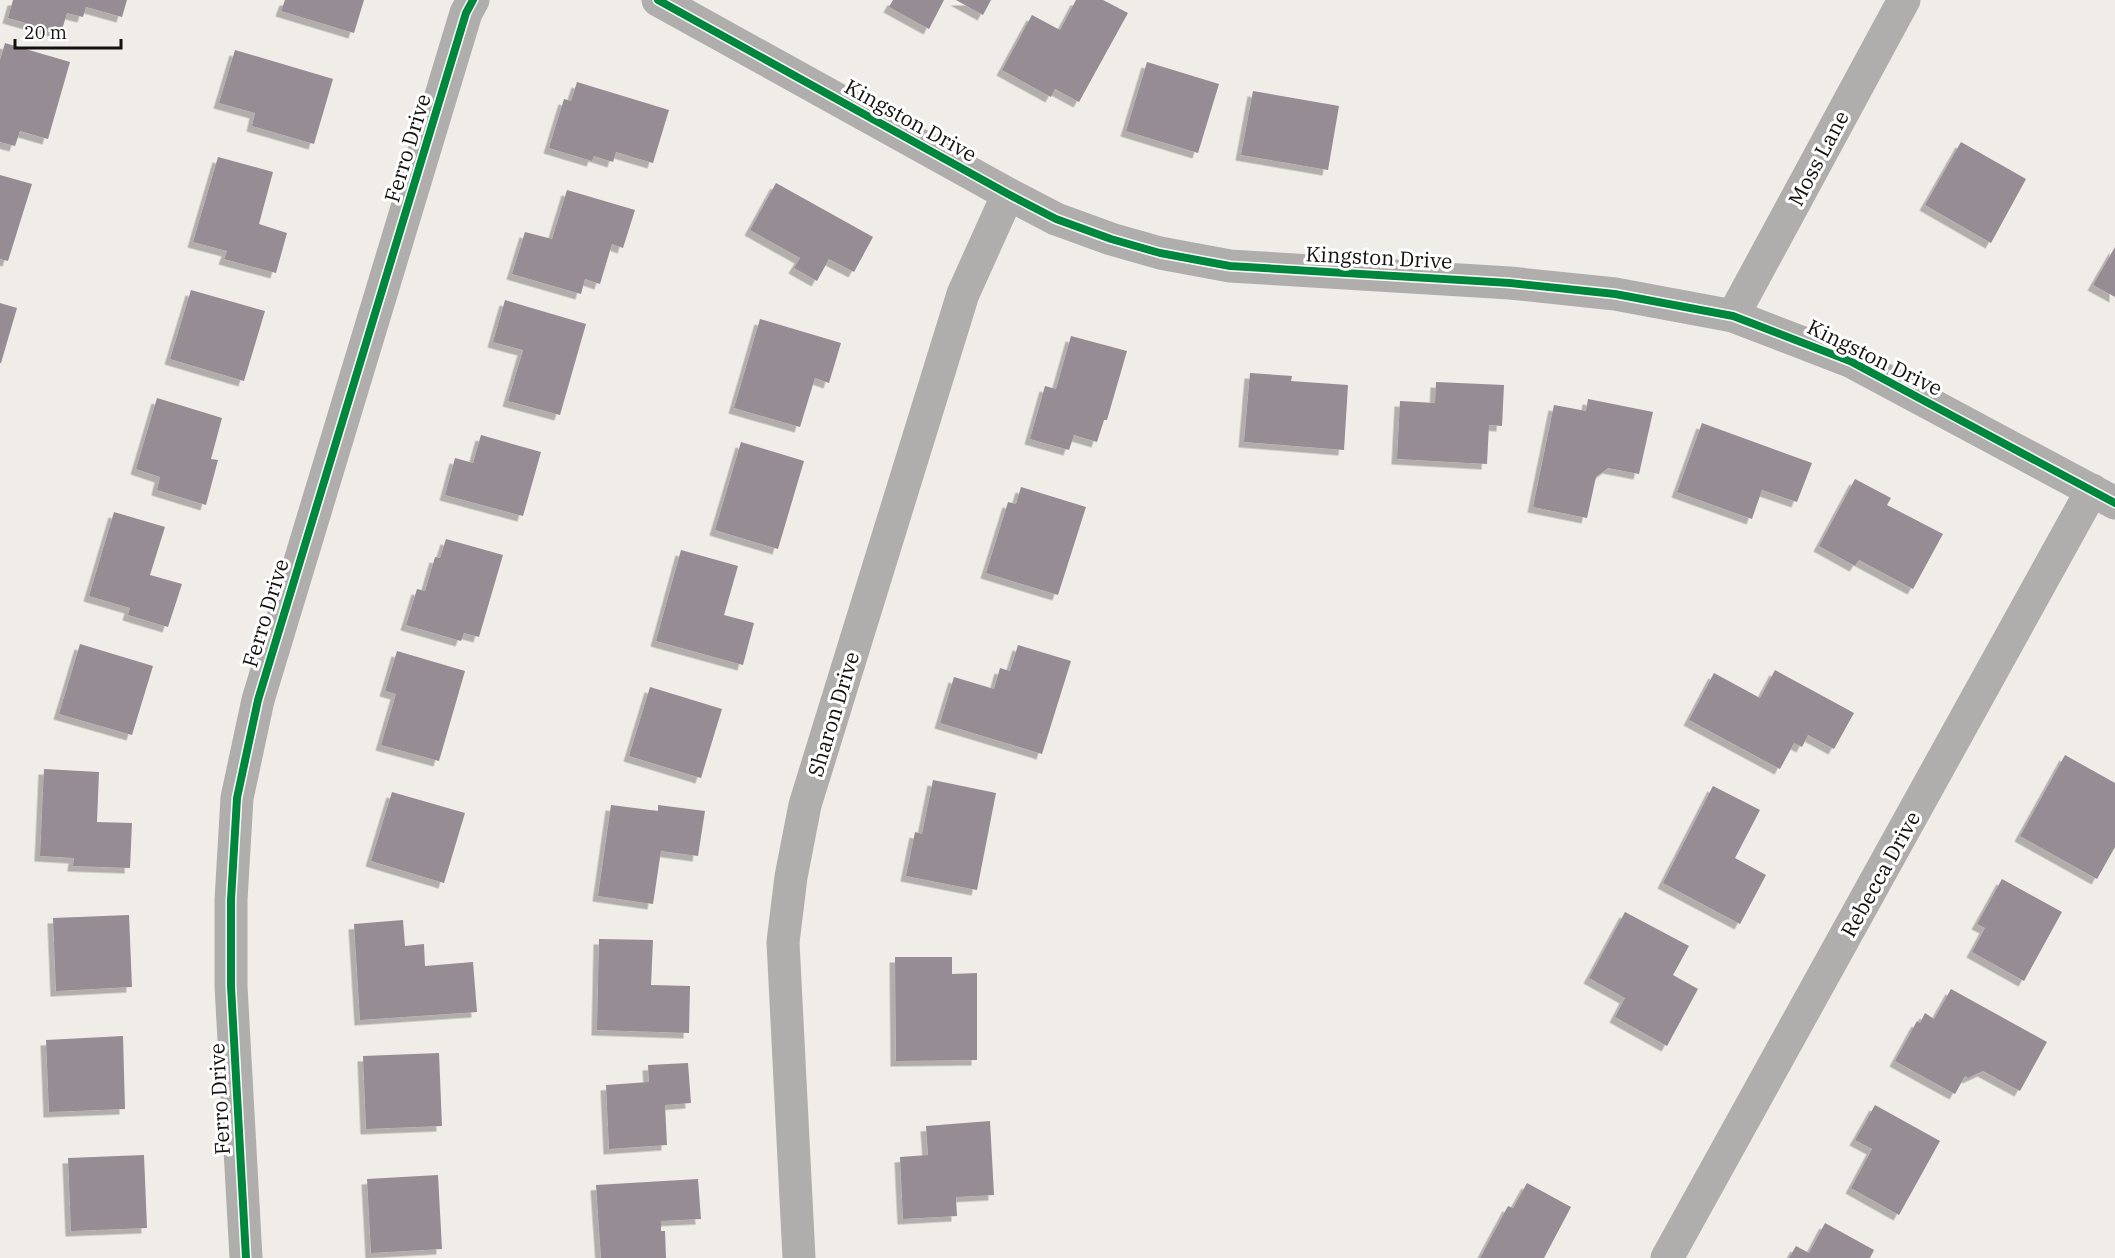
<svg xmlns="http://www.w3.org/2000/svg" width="2115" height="1258" font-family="'IBM Plex Serif',serif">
	<defs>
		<filter id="shadow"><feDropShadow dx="-5.5" dy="5.5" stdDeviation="0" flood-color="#0004"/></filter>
	</defs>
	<rect width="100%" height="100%" fill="#f0ece8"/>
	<!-- building -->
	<path fill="#958d93" filter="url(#shadow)" d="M13,0H127L122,17L86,7L83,17L67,13L61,33L8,18Z
		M285,0H364L354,33L281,11Z
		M893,0H944L929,29L889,7Z
		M956,0H991L983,15Z
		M1076,0H1103L1128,13L1079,102L1055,89L1051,97L1002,70L1032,15L1060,30Z
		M5,43L70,62L48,139L20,131L15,146L0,142V60Z
		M235,50L333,79L314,144L252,126L255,113L219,103Z
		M1147,62L1219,84L1198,153L1126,131Z
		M577,82L669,110L653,163L616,152L613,162L594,156L592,161L549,148L564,99L571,101Z
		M1253,91L1339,106L1328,170L1241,155Z
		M1961,142L2026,179L1991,243L1925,205Z
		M218,157L273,172L259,224L287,233L276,273L224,259L227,251L193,242Z
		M0,175L32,184L8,261L0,259Z
		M776,183L873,237L854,272L829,259L817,281L794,268L800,258L750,230Z
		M567,190L635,210L623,248L612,244L600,284L585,279L581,294L512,274L525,232L552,239Z
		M2115,247V297L2093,285Z
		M191,290L265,311L244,381L170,359Z
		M505,300L586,324L560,415L508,401L523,350L493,342Z
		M0,303L17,308L1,363H0Z
		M760,319L841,343L829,383L815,378L800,427L734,408Z
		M1071,336L1127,351L1107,420H1104L1097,442L1074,435L1069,450L1030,439L1045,386L1056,389Z
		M1250,373L1292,376L1291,381L1348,385L1344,450L1244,442Z
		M1436,382L1504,385L1502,426L1489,425L1487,464L1397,459L1400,401L1435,403Z
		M157,398L222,418L211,459L218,460L206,505L157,490L160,477L136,469Z
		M1588,399L1653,412L1639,474L1608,468L1596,477L1587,518L1533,507L1554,405L1586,411Z
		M1702,423L1812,463L1797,502L1762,490L1752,519L1677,492Z
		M481,435L541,452L523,516L445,495L455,458L473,463Z
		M741,442L804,461L778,549L715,530Z
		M1855,479L1891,498L1887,505L1943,534L1913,589L1859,560L1855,566L1819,546Z
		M1021,487L1086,507L1058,595L986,573L1008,502L1016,504Z
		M114,512L165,527L150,575L182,584L168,627L128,615L130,608L89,596Z
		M446,539L503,555L479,637L464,633L461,641L406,625L417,589L425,591L435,557L440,558Z
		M681,550L738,566L724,615L754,623L743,665L656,641Z
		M80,644L153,666L132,735L59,714Z
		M1018,645L1071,661L1042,754L940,723L954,677L994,689L1000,668L1010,671Z
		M397,651L465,671L439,761L381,745L396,694L385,691Z
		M1775,670L1854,713L1834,749L1808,735L1802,747L1794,743L1780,769L1689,720L1714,673L1760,698Z
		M650,687L722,709L701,778L629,756Z
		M2065,755L2115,783V847L2097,879L2020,836Z
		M44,769L99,772L97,822L132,823L130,868L73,866L74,858L40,856Z
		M933,780L996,793L977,890L906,876L915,832L922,834Z
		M1713,786L1760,810L1735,858L1766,875L1740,924L1663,883Z
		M392,792L465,813L444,883L371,861Z
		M611,805L658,811V805L705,811L698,856L661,851L653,904L598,896Z
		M2002,879L2062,912L2024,981L1972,952L1985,928L1977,924Z
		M1625,912L1689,946L1673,975L1698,989L1667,1046L1615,1017L1625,998L1589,978Z
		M129,915L132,987L56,991L53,918Z
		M403,920L405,946L424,944L425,966L473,962L477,1012L360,1020L354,924Z
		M599,939L653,940L651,985L690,986L689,1033L597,1030Z
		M895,957H952V974L977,973V1060L896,1061Z
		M1951,989L2047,1042L2020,1091L1983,1071L1968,1078L1965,1076L1955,1094L1895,1061L1917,1021L1920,1023L1925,1013L1934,1019Z
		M123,1036L125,1109L49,1112L46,1040Z
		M439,1053L442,1126L366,1129L363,1056Z
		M688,1063L691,1103L665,1105L667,1145L609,1149L606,1085L649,1082L648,1065Z
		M1875,1105L1940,1141L1899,1215L1851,1188L1872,1149L1855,1140Z
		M990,1121L994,1195L956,1197L957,1216L903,1219L900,1157L928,1155L926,1126Z
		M144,1155L147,1228L71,1231L68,1158Z
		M438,1175L442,1249L371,1253L367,1179Z
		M698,1179L701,1219L661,1221V1231H665L666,1258H601L596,1185Z
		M1527,1183L1571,1207L1544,1258H1480L1508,1206L1513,1208Z
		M1825,1223L1874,1250L1870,1258H1789L1796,1246L1809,1253Z"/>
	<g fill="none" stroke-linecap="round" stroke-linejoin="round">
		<!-- street -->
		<path stroke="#afaeac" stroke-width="33" d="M658,0L1008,194L1056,219L1111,239L1160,253L1230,266L1510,283L1615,294L1733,316L1850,361L2115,503
			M1733,316L1904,0
			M246,1258L231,986V900L237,798L258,700L466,13L473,0
			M799,1258L783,942L791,877L805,805L963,294L1008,194
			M1667,1258L2092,490"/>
		<!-- cycleway casing -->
		<g stroke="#fff" stroke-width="11">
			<path id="cycleway" d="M658,0L1008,194L1056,219L1111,239L1160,253L1230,266L1510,283L1615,294L1733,316L1850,361L2115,503
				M246,1258L231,986V900L237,798L258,700L466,13L473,0"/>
		</g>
		<!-- cycleway -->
		<use href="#cycleway" stroke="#00873e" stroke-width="8"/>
	</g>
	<g text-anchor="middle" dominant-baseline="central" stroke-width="6" stroke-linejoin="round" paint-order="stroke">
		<!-- street labels -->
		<g font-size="21" fill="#13110e" stroke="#fff">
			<text transform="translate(911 120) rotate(29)">Kingston Drive</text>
			<text transform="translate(407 148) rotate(-73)">Ferro Drive</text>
			<text transform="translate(1818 158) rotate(-62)">Moss Lane</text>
			<text transform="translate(1379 257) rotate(3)">Kingston Drive</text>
			<text transform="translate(1875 357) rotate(26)">Kingston Drive</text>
			<text transform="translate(265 613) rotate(-73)">Ferro Drive</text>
			<text transform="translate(833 714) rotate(-73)">Sharon Drive</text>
			<text transform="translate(1880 874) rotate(-61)">Rebecca Drive</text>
			<text transform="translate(219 1099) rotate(-93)">Ferro Drive</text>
		</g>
	</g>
	<!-- scale -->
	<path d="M15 39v9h106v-9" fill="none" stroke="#13110e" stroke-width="3"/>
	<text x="24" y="39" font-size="18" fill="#13110e" stroke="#ffffff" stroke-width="4.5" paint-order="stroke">20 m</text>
</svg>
